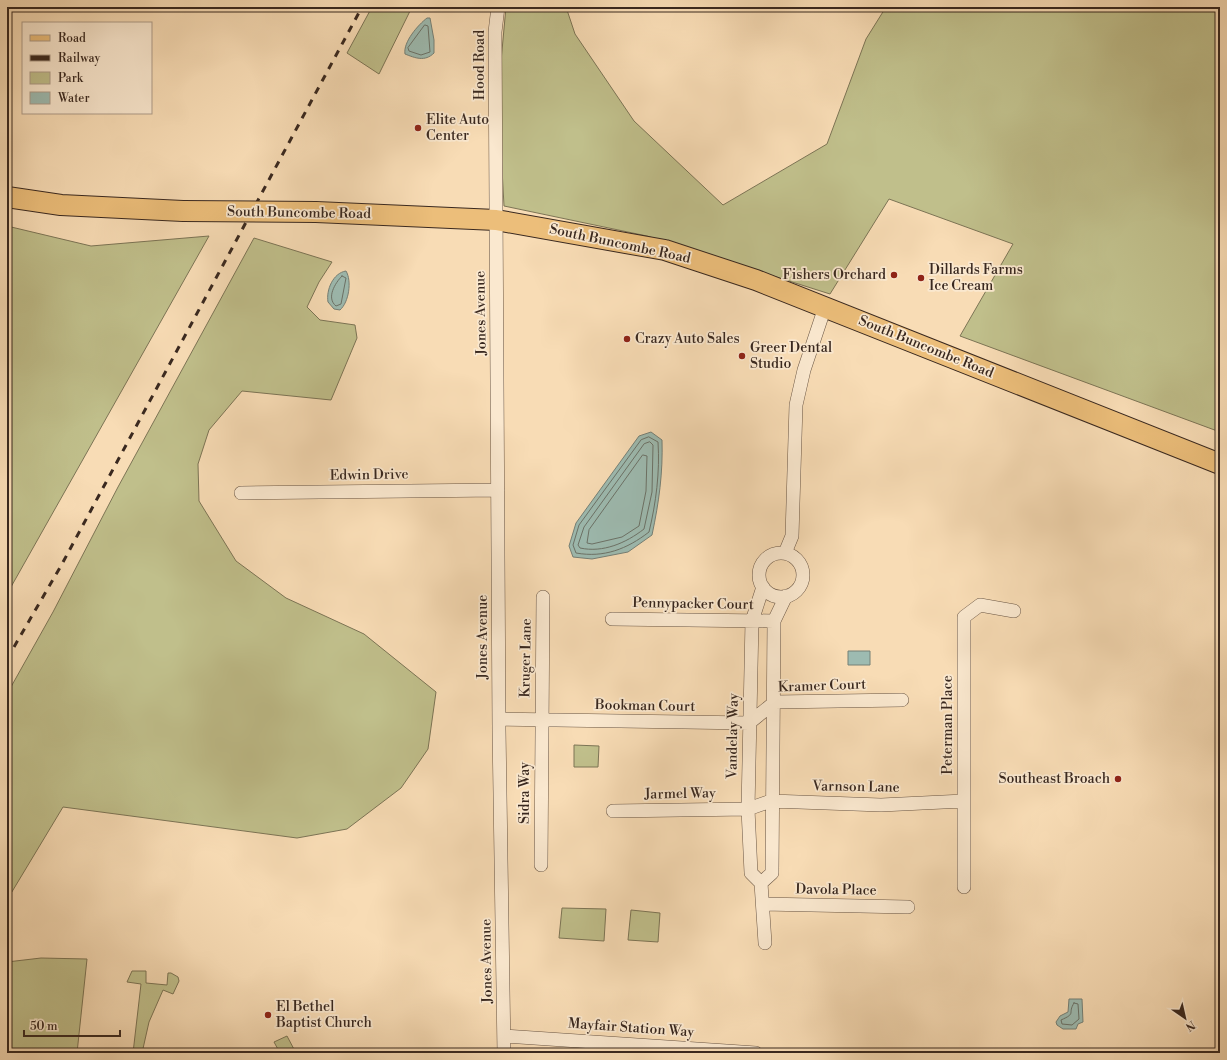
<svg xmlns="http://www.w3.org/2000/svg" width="1227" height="1060" font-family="'Libre Bodoni',serif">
	<rect width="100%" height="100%" fill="#f8dcb5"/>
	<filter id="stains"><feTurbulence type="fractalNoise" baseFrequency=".005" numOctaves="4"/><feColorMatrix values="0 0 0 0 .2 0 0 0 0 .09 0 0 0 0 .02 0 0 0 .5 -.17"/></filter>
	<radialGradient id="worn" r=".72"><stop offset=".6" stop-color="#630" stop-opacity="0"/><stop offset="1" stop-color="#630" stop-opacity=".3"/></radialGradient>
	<!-- green -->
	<path fill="#c0bf8b" stroke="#7c7455" d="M372,7H412L379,74L347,53Z
		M506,7H566L575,34L634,121L723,205L827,144L866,39L886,7H1220V432L960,336L1013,244L889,199L830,294L647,236L504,206L498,94Z
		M7,226L91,246L209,236L7,594Z
		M254,238L332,262L319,282L307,307L320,320L355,325L357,338L331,400L242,391L209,430L198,464L199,501L236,561L286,598L364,634L436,692L428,749L401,788L347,829L297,838L63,807L7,900V694L53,612L118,487Z
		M574,745L599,746L598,767H574Z
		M562,908L606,909L604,941L559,938Z
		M631,910L660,913L658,942L628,940Z
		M41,958L87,959L77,1053H7V962Z
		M132,971H146V983L167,985L168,973H171L178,977L179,981L173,994L163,990L149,1022L142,1053H133L141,984L127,982Z
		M287,1036L296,1053H280L274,1042Z"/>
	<!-- water -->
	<path fill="#9dbbb1" stroke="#758077" d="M427,18H430L434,40V53C425,62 415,58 405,54C403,42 418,25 427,18Z
		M346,271C352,281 349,302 340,310L334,309L328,302C326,290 333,273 346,271Z
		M651,432L662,440C663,473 659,502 652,535L628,552L592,559L573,557L569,546L576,523L639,436Z
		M848,651H870V665H848Z
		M1069,999H1082L1083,1022L1078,1024L1076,1029H1063L1057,1025L1056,1022L1060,1016L1068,1012Z"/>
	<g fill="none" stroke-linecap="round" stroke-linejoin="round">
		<!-- shore -->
		<path stroke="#6b7268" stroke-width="1" d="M425,25L428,26L430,52L421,55L409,51L408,48Z
			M342,276L346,278L341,304L336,306C326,298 335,283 342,276Z
			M649,437L658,442C660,472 656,503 649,532C627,549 604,558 576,553L573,545L579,525L641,440Z
			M650,442L653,445L652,492L644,529C626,543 603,553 580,548L578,545L584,527L644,444Z
			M643,455L647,456L646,491L639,526L622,537L592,544L587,543L589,530Z
			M1074,1003L1078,1004L1079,1019L1072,1025L1062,1024L1061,1020C1077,1013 1067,1014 1074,1003Z"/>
		<!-- minor casing -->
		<g stroke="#695544" stroke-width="14">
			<path id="minor" d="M498,7L495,32L499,729L504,1053
				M241,493L498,490
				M785,553L792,536L796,405L804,370L825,307
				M759 575a22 22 0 1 1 44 0a22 22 0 1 1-44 0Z
				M763,587L752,621L748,809L751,873L761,883L765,943
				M612,619L774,621
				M499,719L749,723L775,702L902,700
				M613,811L748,809L771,801L881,805L964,801
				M541,865L543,597
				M761,883L772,873L774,621L786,596
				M964,887V617L980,605L1014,611
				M763,904L908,907
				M504,1036L756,1053"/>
		</g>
		<!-- primary casing -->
		<g stroke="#39281f" stroke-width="22">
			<path id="primary" d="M7,197L61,205L183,211
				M316,212L496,220L665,250L756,280L1220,464"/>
		</g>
		<!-- minor -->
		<use href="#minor" stroke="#fae8cf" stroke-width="13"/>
		<!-- primary -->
		<use href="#primary" stroke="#ecbe7a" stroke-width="20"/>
		<!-- rail -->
		<path stroke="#39281f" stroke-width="3" stroke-dasharray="7 7" stroke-linecap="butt" d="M7,659L62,564L362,7"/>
		<!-- primary-bridge casing -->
		<g stroke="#39281f" stroke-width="22" stroke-linecap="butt">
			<path id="primary-bridge" d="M183,211L316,212"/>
		</g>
		<!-- primary-bridge -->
		<use href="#primary-bridge" stroke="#ecbe7a" stroke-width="20"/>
	</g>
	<!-- markers -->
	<g fill="#8f2418" stroke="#fae8cf" stroke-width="1.5">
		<circle cx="418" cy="128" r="4"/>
		<circle cx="894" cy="275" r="4"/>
		<circle cx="921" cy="278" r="4"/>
		<circle cx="627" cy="339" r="4"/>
		<circle cx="742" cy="356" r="4"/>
		<circle cx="1118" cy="779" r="4"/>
		<circle cx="268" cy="1015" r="4"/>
	</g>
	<g text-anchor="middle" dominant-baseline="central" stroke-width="3.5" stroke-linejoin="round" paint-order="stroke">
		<!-- street labels -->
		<g font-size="14" fill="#39281f" stroke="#fae8cf">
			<text transform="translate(480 65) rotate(-90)">Hood Road</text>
			<text transform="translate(299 213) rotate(1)">South Buncombe Road</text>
			<text transform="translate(620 244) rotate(12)">South Buncombe Road</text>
			<text transform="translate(481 313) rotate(-91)">Jones Avenue</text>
			<text transform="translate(926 347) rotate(22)">South Buncombe Road</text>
			<text transform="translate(369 475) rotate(-1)">Edwin Drive</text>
			<text transform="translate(693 604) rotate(1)">Pennypacker Court</text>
			<text transform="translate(483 637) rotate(-90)">Jones Avenue</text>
			<text transform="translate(526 658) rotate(-89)">Kruger Lane</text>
			<text transform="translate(822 686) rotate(-2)">Kramer Court</text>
			<text transform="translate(645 706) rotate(1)">Bookman Court</text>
			<text transform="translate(948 725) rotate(-90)">Peterman Place</text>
			<text transform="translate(733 736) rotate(-89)">Vandelay Way</text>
			<text transform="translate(856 787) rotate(1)">Varnson Lane</text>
			<text transform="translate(525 793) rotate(-90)">Sidra Way</text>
			<text transform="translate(680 794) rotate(-1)">Jarmel Way</text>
			<text transform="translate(836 890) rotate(1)">Davola Place</text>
			<text transform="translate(487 961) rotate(-91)">Jones Avenue</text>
			<text transform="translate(631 1028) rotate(4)">Mayfair Station Way</text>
		</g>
		<!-- poi labels -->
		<g font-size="14" fill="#39281f" stroke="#fae8cf" text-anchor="start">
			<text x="426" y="120">Elite Auto<tspan x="426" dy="16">Center</tspan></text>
			<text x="929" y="270">Dillards Farms<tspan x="929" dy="16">Ice Cream</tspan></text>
			<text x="886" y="275" text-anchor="end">Fishers Orchard</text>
			<text x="635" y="339">Crazy Auto Sales</text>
			<text x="750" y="348">Greer Dental<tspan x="750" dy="16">Studio</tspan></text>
			<text x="1110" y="779" text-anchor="end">Southeast Broach</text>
			<text x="276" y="1007">El Bethel<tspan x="276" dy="16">Baptist Church</tspan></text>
		</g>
	</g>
	<!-- margin -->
	<rect width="1227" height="1060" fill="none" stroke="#f8dcb5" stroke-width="24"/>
	<rect x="8" y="8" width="1211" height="1044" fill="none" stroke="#39281f" stroke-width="2"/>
	<rect x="12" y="12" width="1203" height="1036" fill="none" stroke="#39281f"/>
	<!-- legend -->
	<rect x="22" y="22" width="130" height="92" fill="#fae8cf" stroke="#ad9b89"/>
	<rect x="30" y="35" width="20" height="6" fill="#ecbe7a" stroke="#ad9b89"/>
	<text x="58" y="42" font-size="12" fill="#39281f">Road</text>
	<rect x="30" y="55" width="20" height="6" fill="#39281f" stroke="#ad9b89"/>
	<text x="58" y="62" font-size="12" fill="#39281f">Railway</text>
	<rect x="30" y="72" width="20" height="12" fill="#c0bf8b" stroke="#ad9b89"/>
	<text x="58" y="82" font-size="12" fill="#39281f">Park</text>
	<rect x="30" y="92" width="20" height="12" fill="#9dbbb1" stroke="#ad9b89"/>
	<text x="58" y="102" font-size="12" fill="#39281f">Water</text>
	<!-- north arrow -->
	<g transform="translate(1185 1018) rotate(146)" stroke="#fae8cf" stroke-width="3" paint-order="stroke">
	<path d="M0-3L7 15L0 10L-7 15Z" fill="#39281f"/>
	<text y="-6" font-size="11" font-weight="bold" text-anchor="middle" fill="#39281f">N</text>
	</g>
	<!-- scale -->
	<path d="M24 1030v6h96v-6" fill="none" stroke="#39281f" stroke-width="2"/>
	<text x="30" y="1030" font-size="12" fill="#39281f" stroke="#fae8cf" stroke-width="3" paint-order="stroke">50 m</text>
	<rect width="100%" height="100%" filter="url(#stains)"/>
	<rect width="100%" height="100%" fill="url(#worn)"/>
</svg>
